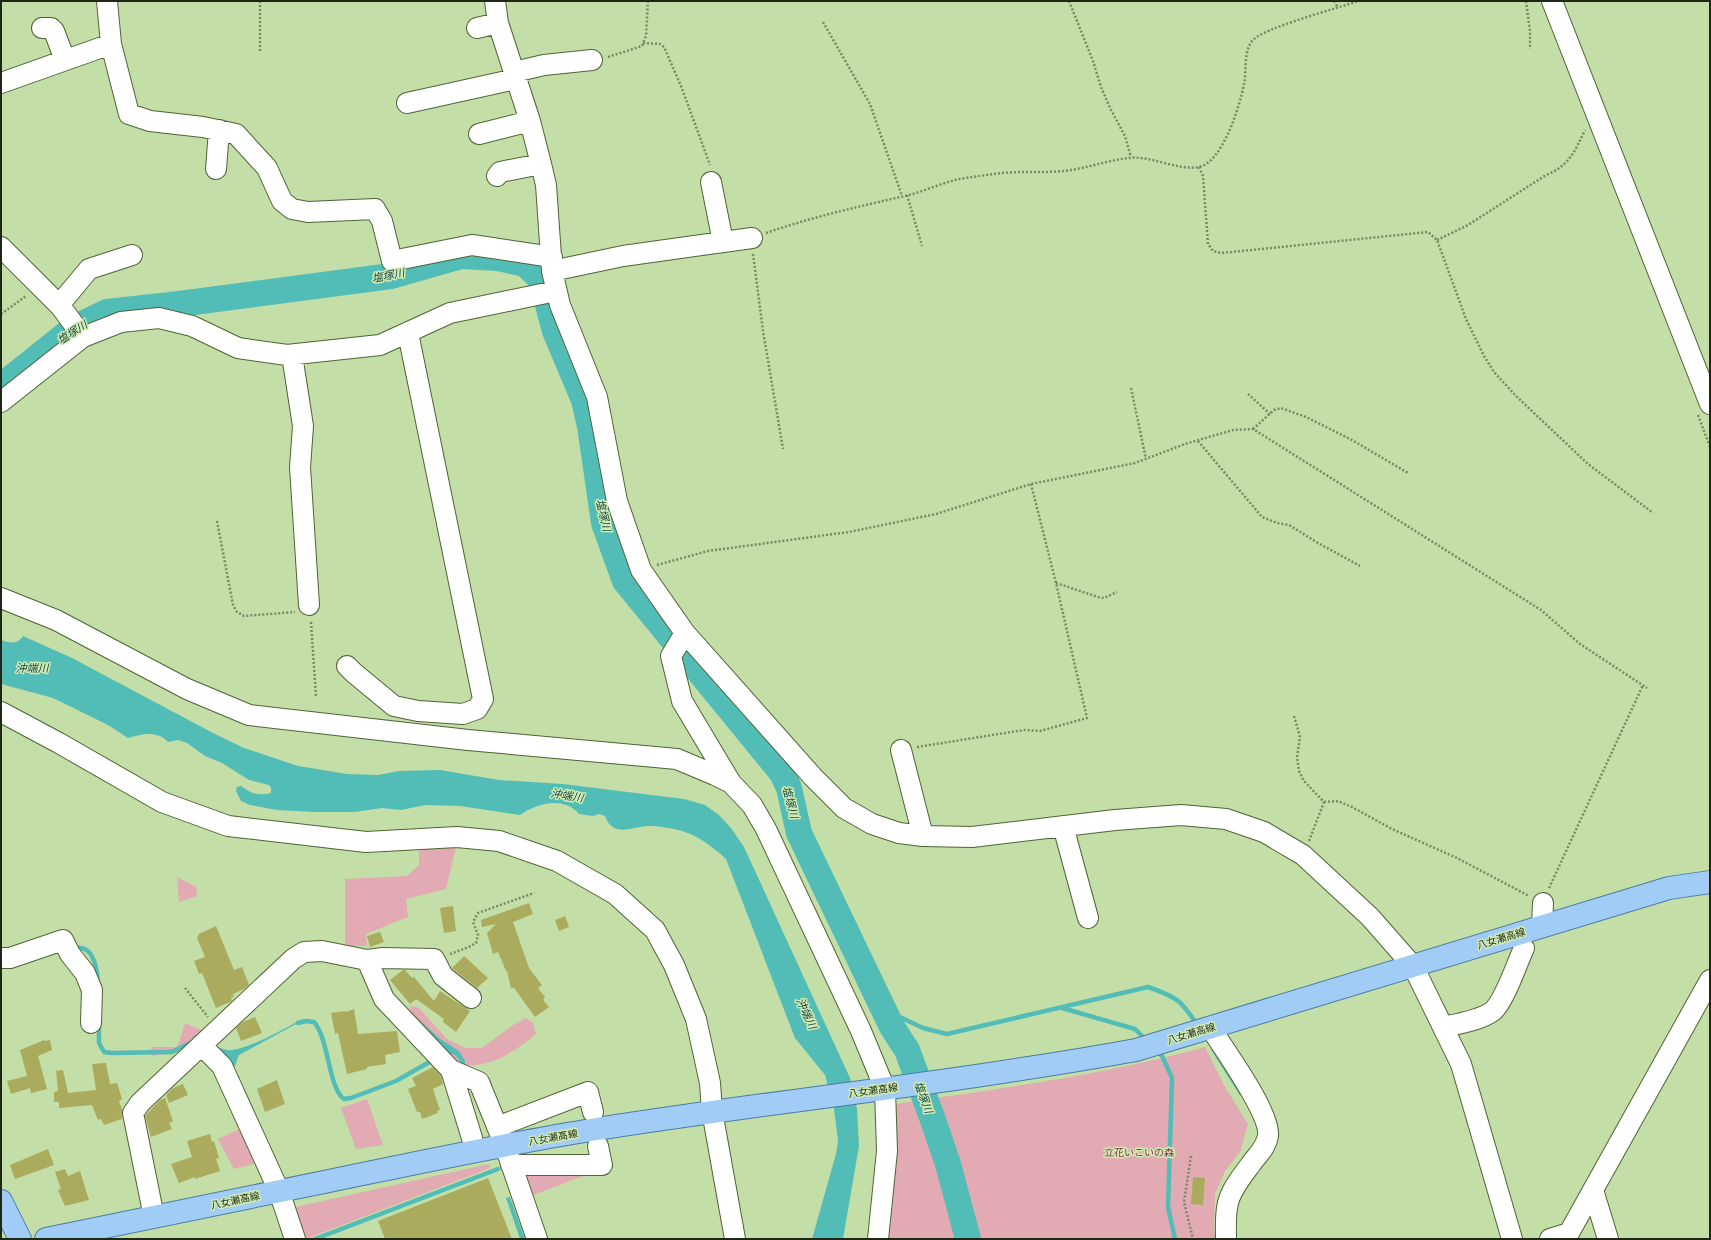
<svg xmlns="http://www.w3.org/2000/svg" width="1711" height="1240" font-family="'Open Sans','Noto Sans JP',sans-serif">
	<rect width="100%" height="100%" fill="#c4dea8"/>
	<!-- green -->
	<path fill="#e2aab2" d="M456,847L446,889L406,899L408,917L366,934L367,946H345V879L407,876L419,865V848Z
		M177,877L196,887L197,896L179,902Z
		M412,1006L419,1008L447,1039L465,1048H482L513,1025L526,1018L533,1023L536,1034C521,1047 502,1060 482,1064C475,1066 467,1065 460,1065L408,1012Z
		M185,1023L204,1031L183,1052L152,1056L151,1047H176L179,1043Z
		M1205,1047L1224,1085L1248,1124L1240,1152L1225,1171L1215,1194L1214,1226L1215,1239H888L895,1104C999,1089 1103,1075 1205,1047Z
		M367,1099L383,1145L356,1149L341,1108Z
		M246,1126L261,1162L234,1169L218,1139Z
		M489,1164L490,1168L306,1239H303L291,1208Z
		M520,1173L586,1175L528,1197Z"/>
	<!-- water -->
	<path fill="#52bdb6" d="M23,636L72,658L213,733L244,748L298,766L347,774L378,775L399,771L440,770L499,780L563,784L684,799L705,805L719,815L731,828L744,847L850,1078L857,1109L859,1146L843,1239H812L836,1154L838,1141L834,1109L825,1075L795,1038L726,859C713,847 699,836 682,831C672,828 658,826 648,826C631,827 613,838 605,816L599,814L593,816L579,814C564,796 537,803 520,815L460,806L425,805L401,810L382,808L355,812H315L277,810L250,805L241,801L236,791L237,787L241,786C251,794 259,796 271,793V788L269,785L249,780L222,763L205,756L187,743L178,740L168,742C157,730 142,734 128,738L108,725L53,698L1,684V640C10,643 17,645 23,636Z
		M382,971L391,990L399,1001L439,1038L459,1051L465,1061V1066H461C456,1048 448,1054 435,1061L396,1004Z
		M297,1022L298,1023L239,1055L235,1066H230L212,1045C217,1047 222,1049 227,1050C243,1052 282,1030 297,1022Z
		M510,1197L525,1239H520L506,1198Z"/>
	<g fill="none" stroke-linecap="round" stroke-linejoin="round">
		<!-- stream -->
		<path stroke="#52bdb6" stroke-width="4.5" d="M73,949C93,942 97,968 98,982
			M1062,1008L1135,1029L1147,1041
			M883,1009L923,1028L947,1034L1148,987C1177,997 1181,1000 1198,1026
			M298,1023L306,1021L314,1022C329,1039 328,1087 344,1099L351,1098L396,1081L433,1060
			M99,1024V1043L104,1052L111,1053L172,1052L194,1041
			M1156,1050L1162,1056L1172,1078L1168,1207L1175,1239
			M1214,1050L1241,1093
			M315,1239L498,1169"/>
		<!-- river -->
		<path stroke="#52bdb6" stroke-width="26" d="M1,386L74,328L107,312L179,304L391,276L461,256L498,258L525,264L541,279L555,331L584,400L590,426L604,523L625,581L782,773L789,788L799,833L892,1027L907,1050L933,1120L948,1164L968,1239"/>
	</g>
	<!-- building -->
	<path fill="#abab5e" d="M529,903L533,914L513,922L529,968L542,985L538,988L545,997L543,1000L549,1007L535,1017L514,988H511L507,971H506L498,952L493,954L487,933L496,924L482,927L481,920Z
		M453,906L456,931L444,933L440,908Z
		M565,916L569,927L559,931L555,920Z
		M216,926L234,970L242,967L249,985L244,989L233,994L234,997H231L232,1001L230,1002L216,1008L202,973L199,974L194,961L205,957L197,938L199,934Z
		M380,932L384,942L370,947L367,936Z
		M464,956L488,978L477,988L452,968Z
		M403,970H405L412,978L414,977L434,1001L440,991L470,1011L456,1032L443,1022L444,1019L416,999L410,1004L390,980Z
		M354,1009L358,1034L397,1031L400,1052L385,1055L386,1064L367,1067V1069L347,1074L338,1033L335,1034L331,1013L345,1011L346,1012Z
		M255,1017L262,1033L241,1041L236,1028L243,1022Z
		M44,1040L45,1041L50,1040L52,1050L38,1056L47,1089L31,1093L30,1088L11,1094L7,1081L27,1076L20,1050Z
		M106,1063L110,1084L117,1083L122,1099L119,1101L122,1109V1119L104,1125L101,1119L98,1120L92,1105L59,1108V1102H54V1092L58,1091L56,1071L63,1070L68,1093L96,1090L92,1064Z
		M433,1067L441,1076L443,1084L433,1089L440,1110L437,1111L438,1113L422,1119L420,1112H417L408,1089L416,1086L412,1078Z
		M277,1080L285,1104L265,1112L257,1089Z
		M183,1084L188,1095L169,1103L166,1095L173,1088Z
		M165,1098L173,1121L169,1123L172,1129L151,1137L145,1116L160,1100Z
		M210,1134L212,1142L214,1141L219,1158L216,1159L220,1171L195,1179V1177L179,1183L171,1164L192,1157L187,1141Z
		M48,1149L54,1165L15,1179L10,1165Z
		M65,1169L68,1176L80,1171L89,1200L65,1206L58,1190L61,1189L55,1172Z
		M1193,1177L1205,1178L1203,1205L1191,1204Z
		M488,1178L512,1239H385L378,1221Z"/>
	<g fill="none" stroke-linecap="round" stroke-linejoin="round">
		<!-- minor casing -->
		<g stroke="#4e6433" stroke-width="22">
			<path id="minor" d="M107,1L111,44L129,114L150,121L203,127L236,134L267,168L282,201L292,209L308,212L375,209L382,221L392,261L472,245L552,257
				M495,1L498,23L530,121L541,164L546,185L552,271L560,305L597,397L617,501L641,570L685,633L813,777L844,808L872,824L899,833L923,836L972,837L1115,820L1181,815L1226,819L1264,832L1303,855L1370,917L1413,966L1461,1064L1512,1239
				M1552,1L1710,404
				M42,28H51L54,31L65,60
				M477,28L498,23
				M514,72L544,65L592,60
				M1,83L111,44
				M407,103L516,79
				M479,134L530,121
				M216,169L219,130
				M497,176L500,172L541,164
				M711,182L723,242
				M1,247L61,307L83,337
				M552,271L623,256L752,238
				M59,305L89,269L132,255
				M292,355L303,426L300,467L309,605
				M1,402L83,337L121,322L159,318L192,326L238,348L287,355L380,345L450,313L556,291
				M1,598L56,620L187,689L249,715L468,740L677,759L715,775L731,783L752,805L766,829L861,1031L885,1089L887,1151L878,1239
				M685,633L671,656L682,701L731,783
				M347,666L354,673L394,706L418,711L463,714L477,709L483,699L408,333
				M1,712L59,743L162,802L228,826L366,842L457,837L499,841L557,861L615,894L655,930L674,965L696,1019L710,1083L712,1111L735,1239
				M901,750L923,836
				M1063,826L1088,918
				M1542,926L1543,903
				M1,958H10L63,940L70,954L85,973L92,990L91,1023
				M367,960L383,958L434,959L443,976L471,998
				M1210,1027C1223,1048 1271,1113 1268,1136C1266,1148 1258,1154 1251,1164C1243,1175 1231,1189 1228,1203C1225,1214 1226,1227 1226,1239
				M1443,1027C1458,1024 1481,1020 1493,1011C1505,1000 1517,963 1524,948
				M201,1045L222,1066L279,1191L295,1239
				M451,1070L472,1138
				M497,1127L588,1092L593,1112
				M511,1165H602L598,1146
				M1593,1190L1608,1239
				M154,1217L133,1113L140,1103L293,959L304,952L322,951L367,960L384,999L451,1070L479,1082L505,1146L537,1239
				M1550,1239L1569,1233L1710,980"/>
		</g>
		<!-- major casing -->
		<g stroke="#4a7ca2" stroke-width="24">
			<path id="major" d="M1,1201L20,1239
				M46,1239C141,1220 235,1200 329,1181C416,1163 504,1144 591,1130C773,1101 955,1083 1136,1050L1669,888L1710,882"/>
		</g>
		<!-- path -->
		<path stroke="#778963" stroke-width="2.5" stroke-dasharray="2 2" stroke-linecap="butt" d="M260,1V52
			M1069,1L1093,61L1101,87L1110,108L1125,136L1131,157
			M1334,1L1338,8
			M1526,1L1530,31V49
			M823,22L870,104L902,196
			M643,43L660,44L664,47L681,86L710,165
			M608,57L642,46L646,36L648,1
			M1199,167L1203,176L1208,244L1213,251L1222,253L1428,232L1437,240L1466,319L1484,356L1494,372L1516,396L1588,464L1653,513
			M907,195L922,246
			M766,233C812,217 861,206 909,195C924,191 940,184 955,180C968,177 981,176 994,174C1019,170 1046,174 1071,170C1090,167 1110,160 1129,158C1150,155 1178,171 1199,167C1223,162 1240,105 1244,84C1247,70 1243,51 1253,40C1263,28 1339,8 1358,1
			M1437,240L1468,225L1546,175C1569,166 1575,151 1585,130
			M753,254L763,331L783,449
			M1,314L26,296
			M1131,388L1146,459
			M1248,394L1270,414
			M1698,415L1710,447
			M1253,429L1274,410L1281,408L1306,417L1352,440L1408,473
			M1198,441L1262,517L1277,523L1289,525L1318,543L1360,566
			M217,521L233,605L237,612L244,616L295,612
			M657,565L708,551L849,532L936,514L1031,484L1135,463L1185,444L1233,430L1253,429L1541,610L1580,644L1647,688
			M1056,583L1098,597L1104,598L1117,592
			M311,622L316,697
			M1294,716L1300,737L1297,757L1299,771L1304,781L1324,802
			M917,747L1024,730L1040,731L1087,718L1056,583L1031,484
			M1324,802L1338,801L1352,807L1392,829L1457,858L1529,896
			M1309,841L1324,802
			M1549,888L1643,685
			M450,954L469,947L476,943L478,935L473,922L478,913L534,893
			M185,988L208,1017
			M1191,1156L1184,1202L1193,1239"/>
		<!-- minor -->
		<use href="#minor" stroke="#fff" stroke-width="20"/>
		<!-- major -->
		<use href="#major" stroke="#a1ccf5" stroke-width="22"/>
	</g>
	<g text-anchor="middle" dominant-baseline="central" stroke-width="3" stroke-linejoin="round" paint-order="stroke">
		<!-- street labels -->
		<g font-size="10" fill="#1e2713" stroke="#d1ebb4">
			<text transform="translate(1501 938) rotate(-17)">八女瀬高線</text>
			<text transform="translate(1191 1033) rotate(-17)">八女瀬高線</text>
			<text transform="translate(873 1090) rotate(-8)">八女瀬高線</text>
			<text transform="translate(553 1137) rotate(-10)">八女瀬高線</text>
			<text transform="translate(235 1200) rotate(-12)">八女瀬高線</text>
		</g>
		<!-- park labels -->
		<g font-size="10" fill="#8a2b44" stroke="#d1ebb4">
			<text x="1139" y="1152">立花いこいの森</text>
		</g>
		<!-- water labels -->
		<g font-size="11" font-style="italic" fill="#184845" stroke="#d1ebb4">
			<text transform="translate(388 275) rotate(-11)">塩塚川</text>
			<text transform="translate(72 332) rotate(-33)">塩塚川</text>
			<text transform="translate(604 515) rotate(77)">塩塚川</text>
			<text x="32" y="667">沖端川</text>
			<text transform="translate(567 795) rotate(9)">沖端川</text>
			<text transform="translate(791 802) rotate(75)">塩塚川</text>
			<text transform="translate(807 1013) rotate(65)">沖端川</text>
			<text transform="translate(924 1097) rotate(70)">塩塚川</text>
		</g>
	</g>
	<!-- border -->
	<rect width="1711" height="1240" fill="none" stroke="#1e2713" stroke-width="4"/>
</svg>
